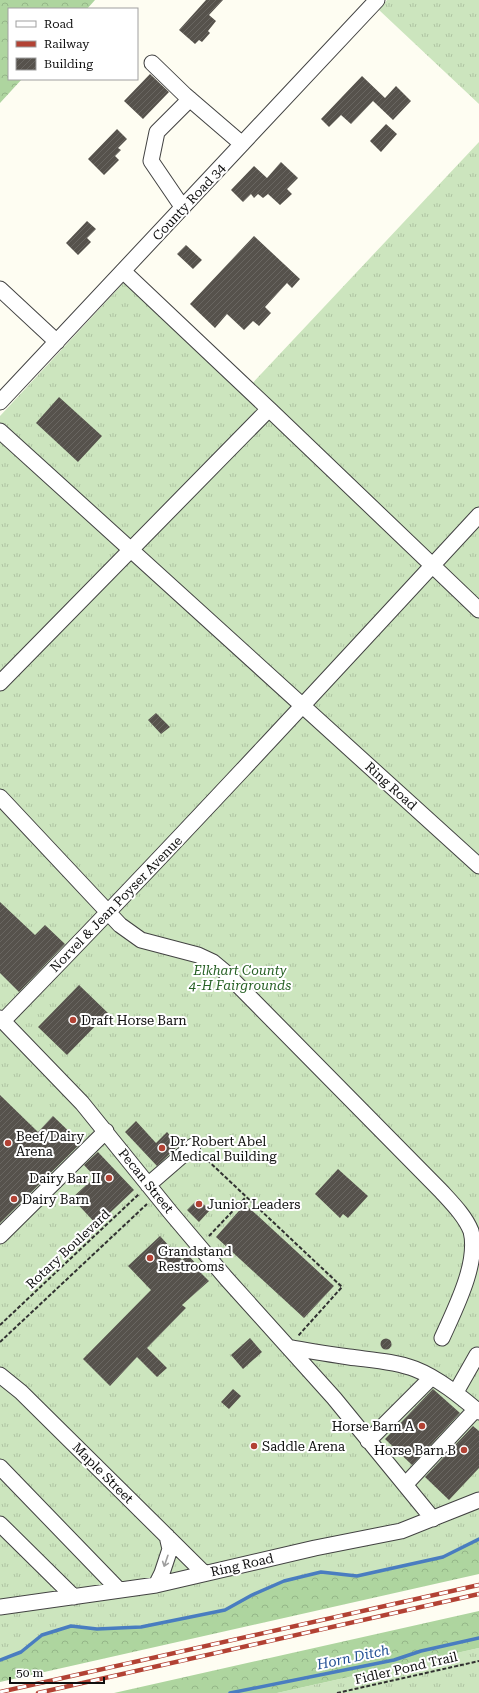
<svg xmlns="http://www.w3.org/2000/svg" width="479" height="1693" font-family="'Roboto Serif',serif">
	<defs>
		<pattern id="grass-tufts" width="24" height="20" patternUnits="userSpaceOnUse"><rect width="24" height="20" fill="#cce5be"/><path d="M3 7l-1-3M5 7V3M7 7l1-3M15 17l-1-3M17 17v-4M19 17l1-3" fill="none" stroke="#aec3a2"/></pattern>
		<pattern id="forest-crowns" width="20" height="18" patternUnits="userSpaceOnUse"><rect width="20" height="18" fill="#aed59f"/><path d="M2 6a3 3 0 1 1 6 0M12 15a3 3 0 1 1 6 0" fill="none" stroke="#94b688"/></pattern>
		<pattern id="building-hatch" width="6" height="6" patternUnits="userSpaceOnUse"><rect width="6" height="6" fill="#56524c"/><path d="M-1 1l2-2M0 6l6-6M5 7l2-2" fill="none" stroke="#696661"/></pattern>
	</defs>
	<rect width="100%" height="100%" fill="#fefdf2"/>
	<!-- grass -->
	<path fill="url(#grass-tufts)" d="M387,0H479V104L379,10Z
		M479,142V1539L443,1557L357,1576L321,1572L284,1581L252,1595L225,1610L141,1627L97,1629L71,1626L42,1635L21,1652L0,1660V416L128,278L247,389Z
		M479,1648V1693H277Z"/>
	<!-- forest -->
	<path fill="url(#forest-crowns)" d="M0,0H95L87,9H9V79H22L0,103Z
		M479,1539V1574L0,1682V1660L21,1652L42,1635L71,1626L97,1629L141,1627L225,1610L252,1595L284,1581L321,1572L357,1576L443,1557Z
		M479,1611V1648L277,1693H114Z"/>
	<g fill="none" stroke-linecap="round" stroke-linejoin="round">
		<!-- stream -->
		<path stroke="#497dc0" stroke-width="3.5" d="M0,1660L21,1652L42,1635L71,1626L97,1629L141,1627L225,1610L252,1595L284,1581L321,1572L357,1576L443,1557L479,1539
			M230,1693L394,1660L421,1651L479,1638"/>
	</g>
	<!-- building -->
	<path fill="url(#building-hatch)" d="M206,0H223L209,15L216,21L208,31L210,33L202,42L199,40L195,44L179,30Z
		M150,74L169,92L143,119L124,101Z
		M362,76L385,98L396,86L411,101L393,120L373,101L351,124L341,115L329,127L321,119Z
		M386,124L397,134L381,152L370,141Z
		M117,129L127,139L118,148L121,150L115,156L119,160L104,175L88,159Z
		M281,162L298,178L287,189L292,194L280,205L268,194L263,198L258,194L254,198L251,194L243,202L231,190L254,166L267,178Z
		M87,221L96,229L87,238L91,242L78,255L66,243Z
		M254,236L300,279L292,288L287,283L265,307L271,313L259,326L253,321L244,330L227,314L215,328L190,304Z
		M186,245L202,260L193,269L177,254Z
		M59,397L102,436L78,462L36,423Z
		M156,713L170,727L161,734L148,720Z
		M0,902L35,935L45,925L65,944L19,992L0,973Z
		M79,985L108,1013L67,1055L38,1027Z
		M0,1095L38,1132L53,1116L81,1143L0,1223Z
		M136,1121L156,1143L167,1132L179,1145L157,1166L125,1132Z
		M98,1152L134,1190L97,1225L72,1198L95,1177L84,1165Z
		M338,1169L368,1196L348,1218L343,1214L340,1218L315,1194Z
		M198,1199L210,1210L199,1222L187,1210Z
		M245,1204L334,1286L304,1318L216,1237Z
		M160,1236L182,1260L188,1255L199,1267L197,1269L209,1281L182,1305L186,1308L147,1348L167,1368L157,1377L137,1357L110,1386L83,1359L151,1290L128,1266Z
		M250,1338L262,1352L243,1369L231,1355Z
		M380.5 1344a5.5 5.5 0 1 1 11 0a5.5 5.5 0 1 1-11 0Z
		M233,1389L241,1396L229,1409L221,1402Z
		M433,1389L460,1413L412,1465L385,1439Z
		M473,1426L479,1431V1468L449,1500L425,1477Z"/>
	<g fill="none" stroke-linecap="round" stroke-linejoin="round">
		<!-- minor casing -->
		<g stroke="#424242" stroke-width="17">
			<path id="minor" d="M152,63L185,95L242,144
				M183,208L151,161L157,132L190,99
				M0,289L57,342
				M0,402L377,0
				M269,409L479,610
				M0,431L479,866
				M0,683L269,409L124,272
				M0,797L120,925L141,940L198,955L213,962L225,972L441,1191C452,1203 465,1216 471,1231C479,1263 455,1309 442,1338
				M0,1018L82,1103L171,1213L226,1278L334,1398L433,1519
				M3,1021C165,855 322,685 479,515
				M148,1185L193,1146
				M0,1236L106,1131
				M288,1347C308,1351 328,1354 349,1357C371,1360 394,1361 415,1369C438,1378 460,1396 479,1412
				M0,1375L21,1392L204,1573
				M456,1392L477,1355
				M368,1441L431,1378
				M0,1467L119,1590
				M405,1485L476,1409
				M0,1524L74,1597
				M156,1585L162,1573L170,1549L167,1536
				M0,1607L156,1585L315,1548L401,1531L479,1500"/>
		</g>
		<!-- path -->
		<path stroke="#313131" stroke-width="2" stroke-dasharray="4 2" stroke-linecap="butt" d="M203,1156L342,1287L298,1336
			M209,1236L246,1197
			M0,1325L139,1194
			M0,1342L147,1204
			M337,1693L479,1661"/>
		<!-- minor -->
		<use href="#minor" stroke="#fff" stroke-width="15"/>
		<!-- rail casing -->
		<g stroke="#b24234" stroke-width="4.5">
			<path id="rail" d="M0,1692L479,1585
				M38,1693L479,1594"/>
		</g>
		<!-- rail -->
		<use href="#rail" stroke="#fff" stroke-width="3" stroke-dasharray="9" stroke-linecap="butt"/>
	</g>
	<!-- one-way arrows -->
	<defs><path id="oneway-shaft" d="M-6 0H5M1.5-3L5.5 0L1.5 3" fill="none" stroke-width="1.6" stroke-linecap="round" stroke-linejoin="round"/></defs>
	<use stroke="#9f9f9f" href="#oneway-shaft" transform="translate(166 1561) rotate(109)"/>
	<!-- markers -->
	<g fill="#b24234" stroke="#fff" stroke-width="1.5">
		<circle cx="73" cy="1020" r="4"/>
		<circle cx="8" cy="1143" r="4"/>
		<circle cx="162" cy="1148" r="4"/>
		<circle cx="109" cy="1178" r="4"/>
		<circle cx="14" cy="1199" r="4"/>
		<circle cx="199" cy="1204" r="4"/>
		<circle cx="150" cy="1258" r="4"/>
		<circle cx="422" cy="1426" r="4"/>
		<circle cx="254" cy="1446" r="4"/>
		<circle cx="464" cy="1450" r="4"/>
	</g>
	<g text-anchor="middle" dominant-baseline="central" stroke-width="4" stroke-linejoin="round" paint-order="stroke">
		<!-- street labels -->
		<g font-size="13" fill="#0f0f0f" stroke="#fff">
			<text transform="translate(189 202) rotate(-47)">County Road 34</text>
			<text transform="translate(391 786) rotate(42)">Ring Road</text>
			<text transform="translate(116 904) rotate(-46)">Norvel &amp; Jean Poyser Avenue</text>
			<text transform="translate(146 1181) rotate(51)">Pecan Street</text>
			<text transform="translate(68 1249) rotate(-43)">Rotary Boulevard</text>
			<text transform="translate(103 1473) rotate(45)">Maple Street</text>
			<text transform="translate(242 1565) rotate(-13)">Ring Road</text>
			<text transform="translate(406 1668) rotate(-13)">Fidler Pond Trail</text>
		</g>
		<!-- park labels -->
		<g font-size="13" font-style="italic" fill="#276125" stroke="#fff">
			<text x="240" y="970">Elkhart County<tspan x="240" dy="15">4-H Fairgrounds</tspan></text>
		</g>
		<!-- poi labels -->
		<g font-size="13" fill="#0f0f0f" stroke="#fff" text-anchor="start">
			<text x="81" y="1020">Draft Horse Barn</text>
			<text x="16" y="1136">Beef/Dairy<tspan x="16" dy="15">Arena</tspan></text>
			<text x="170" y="1141">Dr. Robert Abel<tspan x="170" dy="15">Medical Building</tspan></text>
			<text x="101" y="1178" text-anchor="end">Dairy Bar II</text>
			<text x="22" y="1199">Dairy Barn</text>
			<text x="207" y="1204">Junior Leaders</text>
			<text x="158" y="1251">Grandstand<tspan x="158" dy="15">Restrooms</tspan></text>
			<text x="414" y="1426" text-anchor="end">Horse Barn A</text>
			<text x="262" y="1446">Saddle Arena</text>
			<text x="456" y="1450" text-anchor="end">Horse Barn B</text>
		</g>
		<!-- water labels -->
		<g font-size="14" font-style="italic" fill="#235195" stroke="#fff">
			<text transform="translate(353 1657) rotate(-12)">Horn Ditch</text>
		</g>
	</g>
	<!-- legend -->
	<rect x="8" y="8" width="130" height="72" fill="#ffffff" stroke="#9f9f9f"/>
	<rect x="16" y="21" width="20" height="6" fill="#ffffff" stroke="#9f9f9f"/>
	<text x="44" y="28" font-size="12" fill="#0f0f0f">Road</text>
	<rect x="16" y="41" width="20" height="6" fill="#b24234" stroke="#9f9f9f"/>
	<text x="44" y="48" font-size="12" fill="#0f0f0f">Railway</text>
	<rect x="16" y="58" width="20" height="12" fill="url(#building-hatch)" stroke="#9f9f9f"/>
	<text x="44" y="68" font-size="12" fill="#0f0f0f">Building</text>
	<!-- scale -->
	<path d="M10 1677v6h94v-6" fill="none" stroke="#0f0f0f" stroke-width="2"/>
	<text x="16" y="1677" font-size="12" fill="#0f0f0f" stroke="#ffffff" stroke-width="3" paint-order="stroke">50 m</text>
</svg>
